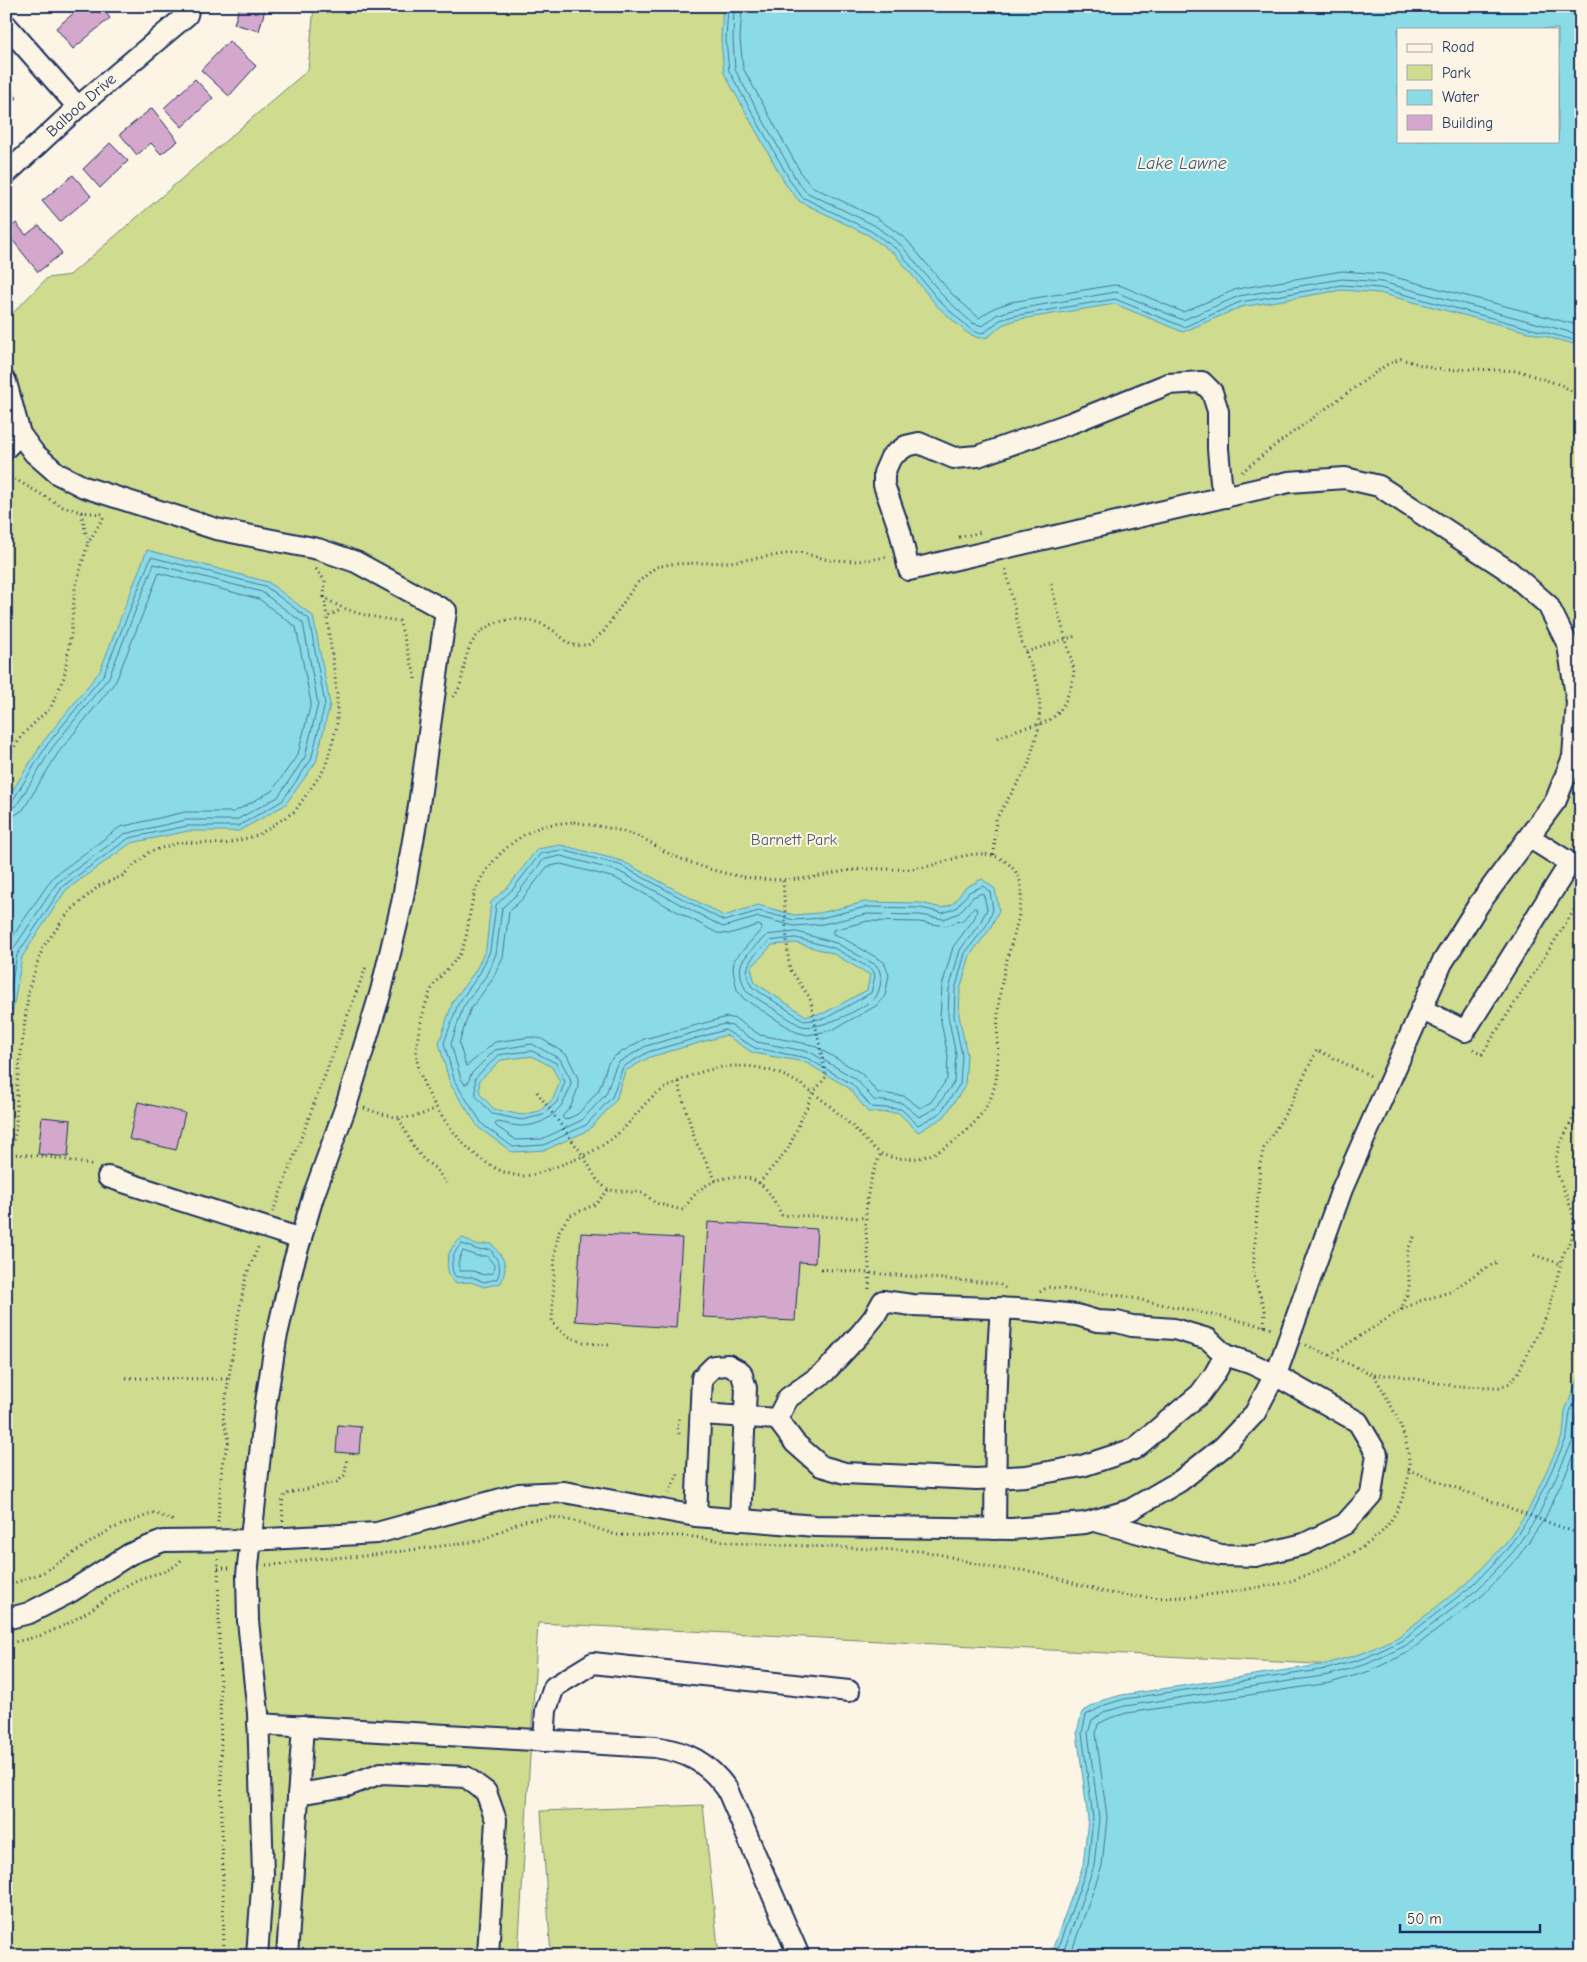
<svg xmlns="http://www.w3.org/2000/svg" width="1587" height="1962" font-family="'Comic Neue',sans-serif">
	<rect width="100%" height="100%" fill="#fcf5e5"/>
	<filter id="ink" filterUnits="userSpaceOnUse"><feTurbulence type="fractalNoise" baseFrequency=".02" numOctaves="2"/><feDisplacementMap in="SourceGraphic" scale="10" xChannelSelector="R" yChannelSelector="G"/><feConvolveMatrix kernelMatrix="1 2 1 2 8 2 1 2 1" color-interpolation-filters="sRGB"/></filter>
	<g filter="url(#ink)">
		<!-- green -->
		<path fill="#cfdb8e" stroke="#758576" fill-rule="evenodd" d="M314,6H1581V1678L538,1623L518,1956H6V320L47,278L70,275L308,70ZM1398,29H1558V141H1398Z
			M703,1805L719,1956H551L541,1811Z"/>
		<!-- water -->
		<path fill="#8bdbe7" stroke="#5e96b0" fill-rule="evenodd" d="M723,6H1581V348L1574,344L1379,293L1342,290L1241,307L1183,332L1115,304L1015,320L1002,325L988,337L978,338L966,332L937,306L895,254L868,235L799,201L786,185L724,73L721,40ZM1398,29H1558V141H1398Z
			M147,550L268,582L313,616L330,704L316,762L285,805L239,831H188L131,843L66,890L22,957L6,1050V801L43,742L100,671Z
			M561,845L622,861L724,916L758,905L794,915L820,913L865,902L921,903L942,908L953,904L965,888L982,879L995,889L999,910L990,929L970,955L960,990L959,1015L967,1055L965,1086L944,1117L918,1132L899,1113L868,1112L849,1088L805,1062L753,1053L726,1035L650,1057L625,1071L616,1100L589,1130L545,1150L512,1152L479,1128L450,1084L439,1043L453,1001L476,970L486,949L491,902L509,886L537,849ZM796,943L832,953L870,975L867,990L824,1013L806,1016L755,983L751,968L772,945ZM532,1056L552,1067L560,1082L553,1099L540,1111L521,1115L494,1109L480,1094L479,1081L501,1060Z
			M462,1238C468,1239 472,1245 478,1245C483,1245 487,1243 492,1244C504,1260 509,1263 501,1283L484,1287L471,1282L455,1283C442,1269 446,1248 462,1238Z
			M1581,1372V1956H1050L1083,1865L1088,1819L1077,1732L1082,1712L1103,1700L1122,1695L1326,1664L1363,1653L1398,1637L1471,1580L1504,1545L1529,1509L1563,1435L1565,1411Z"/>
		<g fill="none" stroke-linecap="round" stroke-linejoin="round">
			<!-- shore -->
			<path stroke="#487495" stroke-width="1" d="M728,6L726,40L729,71L791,182L802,197L871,231L898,250L941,303L969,328L978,333L985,332L1000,320L1013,316L1115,299L1184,327L1240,302L1342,285L1380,288L1581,342
				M734,6L733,40L735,70L796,179L806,192L874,225L901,245L945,298L972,323L983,326L996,315L1012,310L1116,292L1183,320L1239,296L1342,279L1382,282L1581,335
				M742,6L740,39L743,68L802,175L811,186L877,218L906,239L951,293L979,318L994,308L1011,302L1114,285L1122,286L1183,312L1237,289L1342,271L1383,274L1581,326
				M6,803L13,800L47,745L104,674L151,557L265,586L309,619L325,704L311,760L282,801L238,826H187L129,838L63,886L17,955L6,1012
				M6,809L12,808L17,805L52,748L109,677L154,564L262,592L303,623L318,704L305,757L278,797L236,820H186L124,834L57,883L12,951L6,978
				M6,817L15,815L23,810L58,753L116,681L159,573L259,599L296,627L311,703L298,754L272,791L234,812H185L120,827L53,877L6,946
				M562,850L620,865L724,921L759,911L794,920L821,918L866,907L921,908L943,913L956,908L969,892L983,886L990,892L993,910L986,926L965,953L955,990L954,1016L962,1055L960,1084L940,1113L918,1125L901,1109L871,1107L852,1084L807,1058L755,1048L725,1030L648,1052L623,1067L612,1097L586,1125L544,1145L513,1147L483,1125L455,1082L444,1043L458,1004L480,973L490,951L496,905L513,889L540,854Z
				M561,856L618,871L723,927L759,917L794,926L823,924L867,914L920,915L944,919L959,913L973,897L982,893L984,896L987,909L980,923L960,950L949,989L948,1016L956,1055L954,1082L936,1108L919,1117L902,1103L874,1100L856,1079L810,1052L757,1042L732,1026L724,1024L646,1046L619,1062L615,1068L606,1094L582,1120L542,1139L516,1140L496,1126L495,1123L498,1122C505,1123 513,1126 521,1126C547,1126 566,1107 571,1083L570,1078L560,1059L532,1044L495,1050L471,1074L468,1083L465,1084L461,1079L451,1044L463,1007L486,976L496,954L502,908L518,893L543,860Z
				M561,864L615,878L717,933L729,934L758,925L761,926L762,929L734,960L733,970L737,990L744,999L796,1032L808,1035L832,1030L876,1006L885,996L889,975L884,962L841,937L833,934V930L868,921L919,922L945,926L963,920L973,908H976L977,911L974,919L953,947L942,986L940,1017L948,1056L947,1079L931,1102L920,1108L904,1096L878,1093L861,1073L813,1045L760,1035L736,1019L727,1017L644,1039L615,1056L608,1063L599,1090L578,1114L565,1120L562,1117L571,1106L578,1088V1078L567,1055L542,1039L531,1037L495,1042L468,1065L466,1066L459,1043L470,1010L492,980L503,957L509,912L523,898L547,867Z
				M797,932L836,943L876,965C884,974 881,987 876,997C863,1009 816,1033 799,1025L747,992C743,986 739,973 741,965C742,958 761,940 767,935Z
				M796,938L834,948L873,970L875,976L871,993L826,1018L805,1021L752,987C739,966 755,954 770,941Z
				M532,1051L556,1063L565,1082L557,1102L543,1115L522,1120L492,1114L476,1096L475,1078L499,1055Z
				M462,1244L478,1250L490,1249C497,1260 503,1265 497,1279L484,1282L472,1277H456C448,1268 453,1250 462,1244Z
				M463,1251L477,1256H487L494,1265L493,1273L484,1275L473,1271H460L458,1264Z
				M1055,1956L1088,1865L1093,1818L1082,1733L1086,1715L1105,1705L1124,1699L1327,1669L1365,1658L1401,1641L1474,1584L1508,1548L1533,1511L1567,1437L1570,1412L1581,1385
				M1062,1956L1094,1866L1099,1818L1088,1733L1092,1720L1107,1711L1125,1706L1329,1675L1367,1664L1405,1646L1478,1589L1513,1552L1539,1514L1573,1440L1576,1414L1581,1401
				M1070,1956L1102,1866L1107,1817L1096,1734L1098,1724L1110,1718L1127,1713L1330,1683L1370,1671L1407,1653L1483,1595L1518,1557L1545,1518L1581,1441"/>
		</g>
		<!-- building -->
		<path fill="#d3a8cc" stroke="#1b2f5e" d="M70,6H101L110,18L73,49L56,28L75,12Z
			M266,6L259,31L234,24L239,8L235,6Z
			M229,41L256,66L229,96L201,70Z
			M195,79L213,98L182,127L164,108Z
			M6,85L17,98L6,107Z
			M152,108L178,141L161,154L151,143L137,155L120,134Z
			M110,143L128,161L100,188L83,169Z
			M73,175L91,196L60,222L42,201Z
			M16,223L26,235L39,225L62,253L38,272L6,232Z
			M138,1102L185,1113L176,1150L129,1139Z
			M42,1117L71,1120L68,1157L38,1154Z
			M708,1222L817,1229L815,1263L799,1262L795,1321L703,1317Z
			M581,1233L682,1238L676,1328L575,1321Z
			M338,1425L361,1427L359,1454L336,1452Z"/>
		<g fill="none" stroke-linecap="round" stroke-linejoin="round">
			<!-- minor casing -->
			<g stroke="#1b2f5e" stroke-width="24">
				<g id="minor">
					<path d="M6,25L78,107"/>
					<path id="s1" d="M6,174L78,107L187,15L189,6"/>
					<path d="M6,382L20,434L34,453L58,474L84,487L216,529L318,549L356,562L446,611L418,812L402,903L381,991L347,1103L313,1197L293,1265L276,1339L265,1408L247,1575L248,1621L258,1713L263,1874L257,1956"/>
					<path d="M6,448L20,434"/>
					<path d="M1421,1009L1465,1031L1570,863L1529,837"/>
					<path d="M108,1177L301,1239"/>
					<path d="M701,1414L777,1419"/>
					<path d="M777,1419L795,1443L821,1466L845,1473L977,1479L1026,1476L1082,1466L1134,1449L1200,1394L1214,1375L1225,1355L1250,1363L1275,1375L1358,1422L1377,1454L1371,1495L1345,1524L1304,1544L1255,1556L1221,1555L1095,1521"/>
					<path d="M777,1419L788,1398L825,1372L861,1333L874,1317L883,1301L912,1305L1017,1309L1077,1315L1097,1321L1117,1322L1132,1326L1174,1329L1208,1339L1225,1355"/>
					<path d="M696,1516L702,1378L714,1366L728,1365L741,1372L746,1388L740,1520"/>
					<path d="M995,1529C996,1455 995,1382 1001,1308"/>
					<path d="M6,1619L29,1613L70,1592L130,1554L163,1541L250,1540L377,1533L519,1494L564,1492L696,1516L815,1526L1012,1529L1085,1523L1130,1510L1180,1481L1223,1447L1255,1413L1278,1369L1342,1189L1442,963L1479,904L1556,800L1573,757L1577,702L1568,645L1548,605L1509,571L1379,486L1345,478L1289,482L909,570L900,531L884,485V473L891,457L906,446L919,443L954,458L978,456L1071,423L1168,384L1202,382L1212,392L1218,411V449L1221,482L1226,497"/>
					<path d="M258,1724L655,1747C688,1752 707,1762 727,1789L799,1956"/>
					<path d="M544,1741L546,1710L554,1687L593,1663L849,1691"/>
					<path d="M298,1794L347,1786L381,1773L466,1777L486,1792L496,1820L488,1956"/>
					<path d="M287,1956L303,1726"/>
				</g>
			</g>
			<!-- path -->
			<path stroke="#1b2f5e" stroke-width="3" stroke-dasharray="1 4" stroke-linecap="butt" d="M1242,472L1270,449L1386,365L1401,359L1432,368L1448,370L1472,369L1519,371L1561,385L1581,396
				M6,474L63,507L81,512L88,543L105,515
				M81,512L103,514
				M959,537L982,532
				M316,569L325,581L324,597C346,613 372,617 399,621L415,675V682
				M324,597L327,617
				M1026,652L1075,636
				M453,697C464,686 462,668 467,654C476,624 507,614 536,622C549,625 561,637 571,645H588L604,631L636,584L656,567L671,564L730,562L799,552L829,560L858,561L888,557
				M998,738C1006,735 1014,730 1023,728C1032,725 1041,725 1049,720C1064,712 1073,686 1074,670L1050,581
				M6,759L24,733L51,707L64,677L71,634L75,588L88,543
				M574,822C597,826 621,829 642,838C652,843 661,850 672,855C715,874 760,884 807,878C827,876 846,869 867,869C884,868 901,871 919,868C943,865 970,848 994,856C1005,859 1015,868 1019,878C1027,900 1012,940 1006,963C1002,979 999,998 998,1014C996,1040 1001,1067 993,1092C984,1120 947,1154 918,1158C907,1159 894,1159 884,1155C872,1149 861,1135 852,1126C814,1091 779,1060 723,1067C701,1070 678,1080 659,1092C644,1102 635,1117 623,1129C603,1148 581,1158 555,1167C545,1171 533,1176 522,1176C500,1175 477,1158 463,1143C443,1120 422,1091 417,1060C415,1047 419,1031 422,1017C425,1007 428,994 434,985C443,970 459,962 464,944C470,925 469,902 478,885C490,859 520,831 548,825C557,823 566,823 574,822Z
				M994,855L996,819L1028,766L1038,730L1040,709L1038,684L1022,643L1005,566
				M1573,1014L1581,1018
				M1473,1049L1482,1054L1581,900
				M678,1082L695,1140L716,1181
				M537,1092L584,1157L597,1180L608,1190L644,1193L655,1203L683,1210C688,1203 694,1194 701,1189C716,1177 743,1172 759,1183C770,1190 776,1205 782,1215L866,1218
				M364,1108C392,1118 409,1123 436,1108
				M399,1119L412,1144L423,1159L436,1169L446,1183
				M6,1153L13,1144L16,1128L17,1085L29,988L43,947L68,913L99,886L122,876L149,852L181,842L225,844L258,835L295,811L325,768L337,726V693L327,617L342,609
				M6,1154C36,1154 65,1159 95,1166
				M759,1183L788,1149L813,1093L826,1077L810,998L790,969L788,956L783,881
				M608,1190L596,1204L569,1216L559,1231L555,1253L552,1322C567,1341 586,1344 609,1345
				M273,1212L366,967
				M1534,1255L1561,1264
				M821,1269L980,1282L999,1284L1005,1288
				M869,1289C871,1265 865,1242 866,1218C866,1196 871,1173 881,1154
				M1040,1292L1048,1287L1123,1296L1264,1326L1273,1330
				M1401,1310C1404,1302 1409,1292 1409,1284C1409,1261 1402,1256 1416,1234
				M1264,1326L1265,1311L1253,1273L1260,1164L1264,1148L1288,1109L1317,1050L1373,1077
				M1306,1345L1374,1375H1395L1454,1386L1499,1387L1510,1383L1518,1373L1548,1313L1563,1255L1572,1237L1574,1222L1572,1210L1557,1173L1556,1158L1560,1144L1581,1103
				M1330,1355L1401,1310L1420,1301L1450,1292L1479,1272L1499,1261
				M126,1378L229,1379
				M679,1434L677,1426L680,1416
				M1408,1470L1574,1532
				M669,1493L678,1474
				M283,1521L282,1503L285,1494L337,1482L345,1475L347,1457
				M218,1522L222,1464L229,1440L223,1417L238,1317L246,1276L259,1245
				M218,1559L224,1956
				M266,1565L287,1564L312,1559L365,1556L480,1541L523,1521L552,1517L579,1522L616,1535L686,1536L738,1543L920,1551C946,1554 965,1562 990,1567C1004,1570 1020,1569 1035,1572C1064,1579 1092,1591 1122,1595C1166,1601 1210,1596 1254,1588C1265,1586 1276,1585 1287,1582C1313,1574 1354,1555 1375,1538C1395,1523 1411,1486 1409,1461C1407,1430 1389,1402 1374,1375
				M218,1568H230
				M6,1586L44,1572L111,1529L154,1513L174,1521
				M6,1644C22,1640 40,1637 54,1630C83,1618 106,1597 133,1582C149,1573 169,1575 181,1560"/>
			<!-- minor -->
			<use href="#minor" stroke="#fcf5e5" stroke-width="20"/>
		</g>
	</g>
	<g text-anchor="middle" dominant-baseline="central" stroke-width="4" stroke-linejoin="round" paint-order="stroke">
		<!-- street labels -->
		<g font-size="16" fill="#1b2f5e" stroke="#fcf5e5">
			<text stroke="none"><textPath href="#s1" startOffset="102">Balboa Drive</textPath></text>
		</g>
		<!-- park labels -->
		<g font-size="16" fill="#485a6a" stroke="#fcf5e5">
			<text x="794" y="840">Barnett Park</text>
		</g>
		<!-- water labels -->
		<g font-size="18" font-style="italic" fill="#375a80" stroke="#fcf5e5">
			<text x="1182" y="163">Lake Lawne</text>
		</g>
	</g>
	<!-- margin -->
	<rect width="1587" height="1962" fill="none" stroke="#fcf5e5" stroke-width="25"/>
	<rect x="12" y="12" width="1562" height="1937" fill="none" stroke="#1b2f5e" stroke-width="2" filter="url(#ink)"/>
	<!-- legend -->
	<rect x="1397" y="28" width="162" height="115" fill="#fcf5e5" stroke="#a2a6af"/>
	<rect x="1407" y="44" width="25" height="8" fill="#fcf5e5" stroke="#a2a6af"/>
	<text x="1442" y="52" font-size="15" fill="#1b2f5e">Road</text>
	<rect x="1407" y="65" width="25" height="15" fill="#cfdb8e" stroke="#a2a6af"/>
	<text x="1442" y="78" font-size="15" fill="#1b2f5e">Park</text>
	<rect x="1407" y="90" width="25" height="15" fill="#8bdbe7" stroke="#a2a6af"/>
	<text x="1442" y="102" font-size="15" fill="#1b2f5e">Water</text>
	<rect x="1407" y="115" width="25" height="15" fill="#d3a8cc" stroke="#a2a6af"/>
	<text x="1442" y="128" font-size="15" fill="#1b2f5e">Building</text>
	<!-- scale -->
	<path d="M1400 1924v8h140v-8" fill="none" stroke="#1b2f5e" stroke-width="2.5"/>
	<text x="1407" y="1924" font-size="15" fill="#1b2f5e" stroke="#fcf5e5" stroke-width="4" paint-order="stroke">50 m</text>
</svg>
